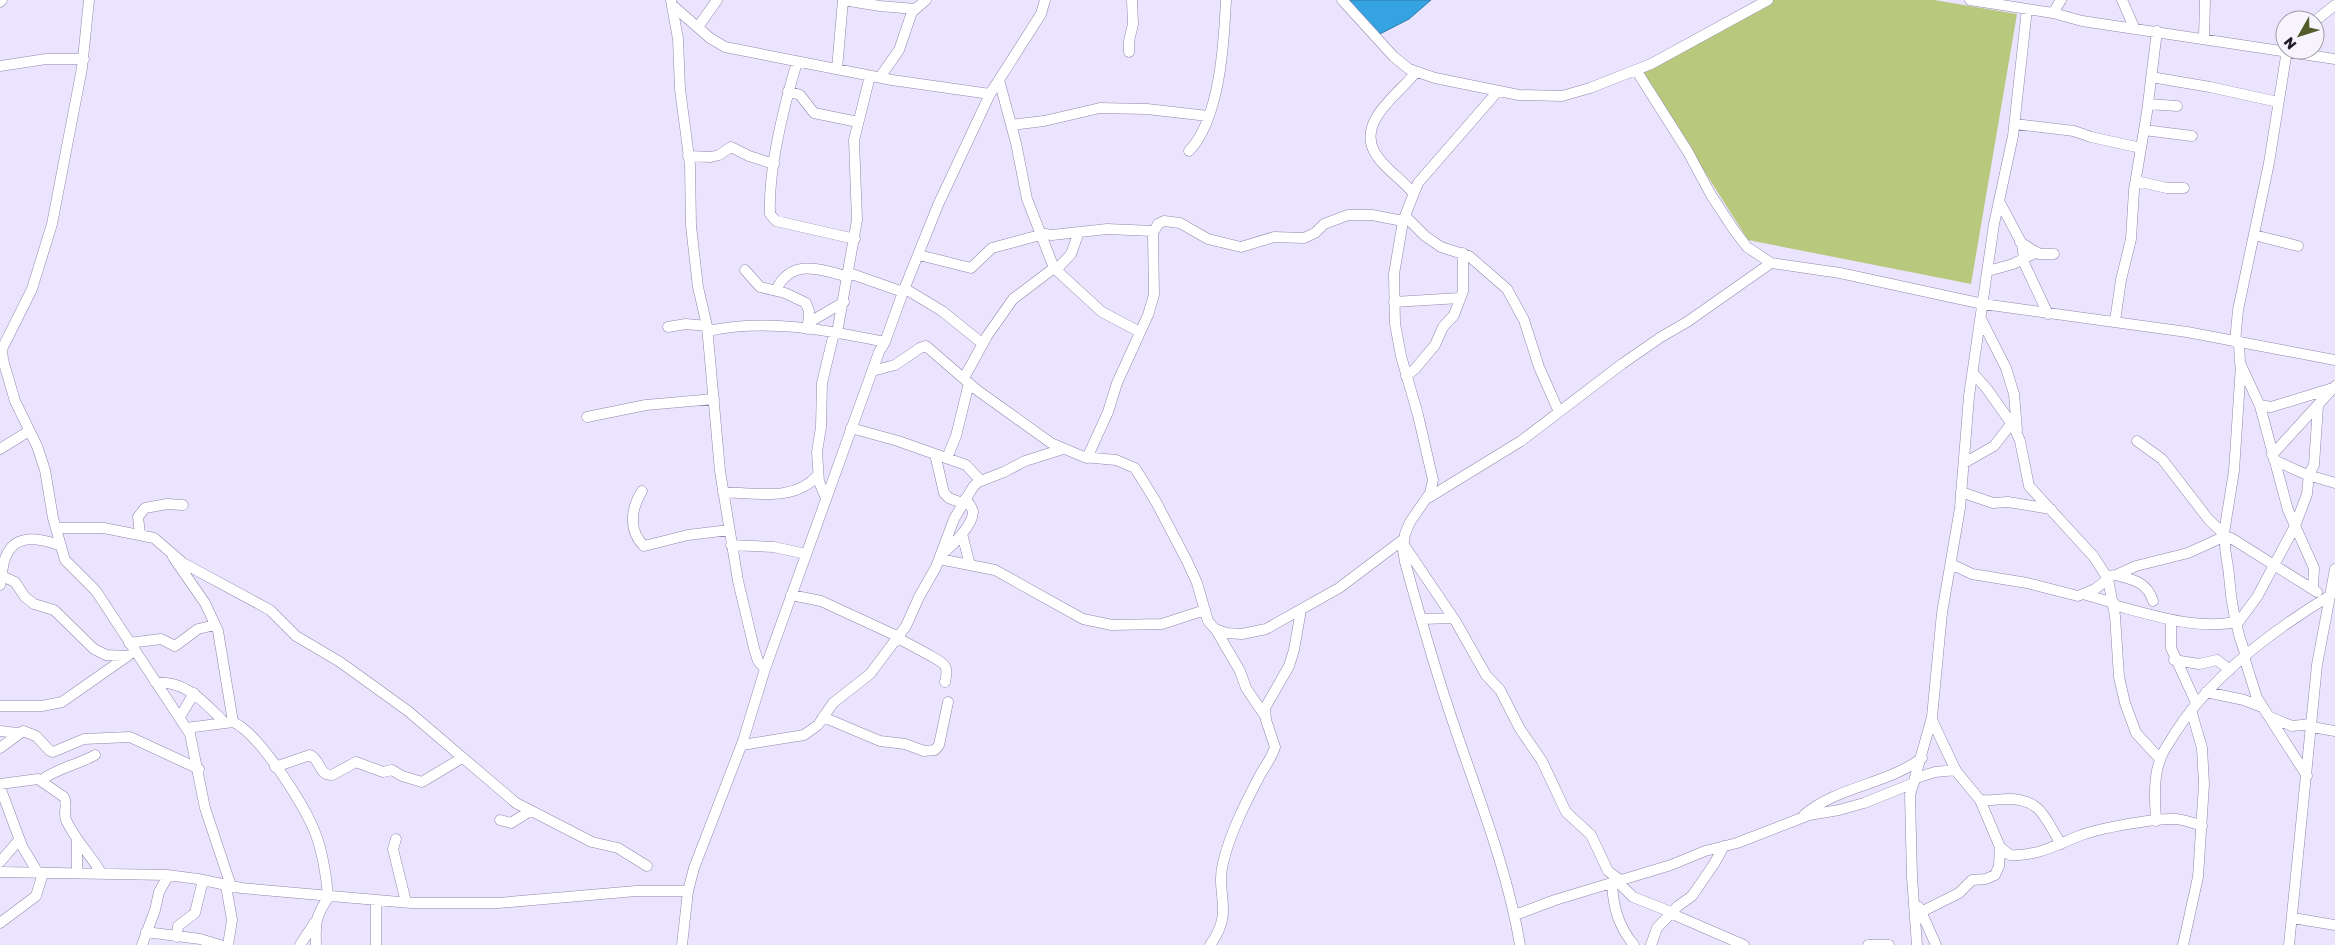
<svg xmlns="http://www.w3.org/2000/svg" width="2335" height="945" font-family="'Golos Text',sans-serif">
	<rect width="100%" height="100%" fill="#ebe4fe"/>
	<!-- green -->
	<path fill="#b8c87c" d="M1764,0H1934L2017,14L1971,284L1748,240L1639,68Z"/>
	<!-- water -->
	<path fill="#35a3e1" stroke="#2f7aaa" d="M1347,0H1431L1409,19L1376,36Z"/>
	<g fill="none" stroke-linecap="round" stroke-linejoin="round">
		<!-- minor casing -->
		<g stroke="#9286ad" stroke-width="11">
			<path id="minor" d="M89,0L82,68L52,224L32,289L2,349L3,360L15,401L37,446L45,470L53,518L65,560L96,591L190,734L205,808L231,886
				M671,0L678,39L680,89L690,165L691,226L698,287L707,326L720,471L738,581L754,648L758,661L765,669
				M843,0L880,6L915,9
				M1342,0L1394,57L1409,69L1435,78L1519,95L1562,96L1590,88L1651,64L1768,0
				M1970,0L2053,13L2082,21L2335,59
				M2122,0L2134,27
				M0,2L2,0
				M672,5L710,38L725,47L892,80L990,94
				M2053,13L2061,0
				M2315,21L2335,5
				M698,27L717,0
				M2204,39L2205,0
				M1129,52V41L1133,24L1132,0
				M797,62C784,106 768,168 770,214L776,221L855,239
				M0,66L46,59H84
				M837,69L843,0
				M1636,70L1688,152L1711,195L1734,230L1747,247L1771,263L1840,273L1983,304L2187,332L2335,360
				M880,77L899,50L912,12L926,0
				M2151,77L2210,87L2278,102
				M999,80L1016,143L1027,199L1054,268L1102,312L1140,332
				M788,91L800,95L814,113L858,122
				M1498,91L1418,183L1403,221L1394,274L1395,324L1401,356L1418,415L1433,480L1430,493L1410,522L1405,534L1403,550L1405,562C1418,609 1431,655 1446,701C1472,782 1506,861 1520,945
				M2148,104L2177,106
				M2015,124L2074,131L2091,137L2141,148
				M1011,125L1044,121L1100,108L1147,109L1208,116
				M2144,130L2192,136
				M1189,151C1220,119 1224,43 1226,0
				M688,156L711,157L719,155L731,147L749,156L774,164
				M2136,181L2167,188H2184
				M1413,193C1402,179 1382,167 1374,151C1358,120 1400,93 1416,72
				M1999,201L2022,244L2025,265L2048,314
				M1405,216L1425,236L1441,247L1469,256L1507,289L1524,320L1539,367L1559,412
				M1039,233L1052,235L1107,229L1153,231
				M2254,235L2298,246
				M2020,242L2039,254H2054
				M919,255L971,268L992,248L1040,235
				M745,270L760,287L785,293L806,303L809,311L808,329
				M1056,270L1071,254L1079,232
				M1988,271L2013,264L2037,252
				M849,273L903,292
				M904,288L942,311L983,344
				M776,290C791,258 821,269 848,277
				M1394,302L1460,298
				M1981,319L2006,368L2014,394L2017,430
				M2115,321L2121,280L2131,239L2134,190L2147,112L2157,31
				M808,323L844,302
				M668,327L686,324L707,326
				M708,331C766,318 827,330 885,342
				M837,333L857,220L854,140L870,76
				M2235,342L2238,310L2269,163L2287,50
				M2239,343L2240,363L2260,406L2288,510L2314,568L2313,589
				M872,371L895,365L920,348L926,346L977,390L1051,443L1084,457L1116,460L1135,468L1156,502L1187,561L1197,583L1208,621L1215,629L1226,633L1242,634L1266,629L1339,588L1404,539
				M1973,373L1987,389L2014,427L2020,441L2029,486L2094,557L2108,579L2115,616L2119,677L2125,703L2136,733L2160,759
				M1406,376L1415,369L1435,345L1443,327L1454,315L1463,291V253
				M964,378L987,336L1013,299L1054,268
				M2260,405L2271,407L2333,388
				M587,417L646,405L714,399
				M851,428L898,441L966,465L981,481
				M2137,441L2162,459L2209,520L2226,536
				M0,449L29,431
				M935,454L944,493L949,498L962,503
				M2272,455L2335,386
				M947,458L956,436L969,383
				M1087,458L1108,412L1117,383L1148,315L1154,295L1153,233L1158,224L1164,221L1180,223L1208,239L1241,247L1274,237L1304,238L1315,233L1324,224L1348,215H1372L1403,221
				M2274,460L2305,474L2335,483
				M1964,463L1994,446L2011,424
				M642,491C631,508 628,531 644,546L688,535L729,530
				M723,492C755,493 795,502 818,475
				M1961,492L1993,503L2008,502L2051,509
				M826,498L819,482L817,452L821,427L822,383L834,333
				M1428,498L1521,441L1622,364L1661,337L1687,322L1771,263
				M56,528H104L154,538L183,563L270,610L296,636L340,662L408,711L516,803L592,842L618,848L647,866
				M2224,533L2234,471L2241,365
				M140,534L138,517L145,508L167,504L183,505
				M962,534L970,565
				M2225,537C2224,553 2228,561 2229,576C2231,603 2236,630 2246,656
				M731,545L774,547L806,554
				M1404,545L1456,622L1486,675L1500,690L1520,729L1542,761L1566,812L1591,835L1608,871L1620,880
				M943,553C952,546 973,525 973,512C972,507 968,502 965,499
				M173,557L205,603L218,631L233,722
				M939,559L995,570L1083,619L1112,625L1162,624L1205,610
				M1951,564L1972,574L2027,583L2078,596L2095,589L2108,579
				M2116,575C2134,580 2147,582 2153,601
				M2,576L15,582L25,597L34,604L54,610L94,649L106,655L127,656
				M2106,576L2116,575L2136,566L2188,553L2223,537L2231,538L2317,592
				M0,585C2,577 2,569 4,562C12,532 38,538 59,545
				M2083,594L2114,603
				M791,595L821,601L899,637
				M2114,605C2151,615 2197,630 2236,622
				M1422,619L1453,618
				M2171,620V648L2196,703
				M2237,624L2257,597L2295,526L2307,494L2309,474L2314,465L2318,406
				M1216,630L1240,671L1246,688L1265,716
				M898,638C906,643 943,661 945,666C948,671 946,677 945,682
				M129,643L161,639L175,646L198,629L215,625
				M2244,657L2257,698L2307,776
				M2174,660L2199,664L2217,660L2230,670
				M155,682C188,682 202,700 224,722
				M2206,692L2244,700L2262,707
				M0,706H42L62,702L129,655
				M180,717L194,693
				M823,717L880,741L905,744L924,751L935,750L939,745L948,702
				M2270,717L2292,726L2312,724
				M1932,720L1956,771L1980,800L2000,847L2010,855C2035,857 2056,845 2079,836C2099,828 2155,818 2176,819C2185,820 2194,823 2202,826
				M2312,727L2335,731
				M186,728L233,722C259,733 306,807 316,835C323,854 326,875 328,895
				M0,731L17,733
				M742,745L804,735L818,725L833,703L870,674L906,626L919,597L936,567L954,519L973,487L978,482L1004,472L1025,461L1063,449
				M0,748L23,731L36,736L50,751L53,752L84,739L130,737L199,769
				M275,767L310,755C321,760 318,775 332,775L356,762L383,772L392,770L402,776L422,782L462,758
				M1916,778L1935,772L1956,770
				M42,780C53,770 79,764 95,755
				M0,784L38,779L64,797C68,805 63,812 66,820C75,840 91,855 101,873
				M0,787L22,846L38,873
				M1980,800C1990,801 1999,799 2008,799C2042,799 2045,819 2061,844
				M1804,815C1838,786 1886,785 1922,758
				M500,820L511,823L530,811
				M2156,821C2155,801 2153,779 2160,760C2163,750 2170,742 2175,733C2212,675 2273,630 2331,595
				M396,839L393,849L406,902
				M77,840V873
				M0,862L19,840
				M0,872L167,875L198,879L241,888L411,903H498L636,891H688
				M1617,881L1633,897L1671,912
				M1612,883C1613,906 1618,926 1634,945
				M226,886L232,920L228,945
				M376,900V945
				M1919,907L1936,945
				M1921,912L1959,893L1972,880L1986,879L1995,875L1999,866L2000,846
				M1670,913L1744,945
				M1515,915L1555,900L1671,865L1705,851L1737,843L1809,815L1839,810L1864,803L1914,783
				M2293,918L2335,925
				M0,923L36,896L43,873
				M146,932L200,939L220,945
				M177,937L178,926L195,913L203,880
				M142,945L155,910L159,892L168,876
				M300,945L315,922
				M316,945C315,921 316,916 329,896
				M682,945L688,891L694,868L743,741L765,669L879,352L885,342L903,292L938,205L990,94L1041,14L1045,0
				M1210,945C1235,911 1215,895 1223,863C1230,833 1245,804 1259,777C1264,767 1272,758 1275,747L1266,720L1265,708L1289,666L1294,650L1301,610
				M1651,945L1657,928L1678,906L1692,896L1714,864L1724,846
				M1868,945H1889
				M1917,945L1912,877L1910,795L1932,717L1942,613L1960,508L1969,396L1994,224L2013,136L2027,9
				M2183,945L2198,877L2204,784L2202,748L2191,710
				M2289,945L2317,665L2335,569"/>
		</g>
		<!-- minor -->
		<use href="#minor" stroke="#fff" stroke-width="10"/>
	</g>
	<!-- north arrow -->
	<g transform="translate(2300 35) rotate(231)"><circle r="24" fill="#f7f4fd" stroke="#a19da9"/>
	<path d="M0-4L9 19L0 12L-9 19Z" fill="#525c2b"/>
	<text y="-8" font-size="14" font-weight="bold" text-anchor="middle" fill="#201b2a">N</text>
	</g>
</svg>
